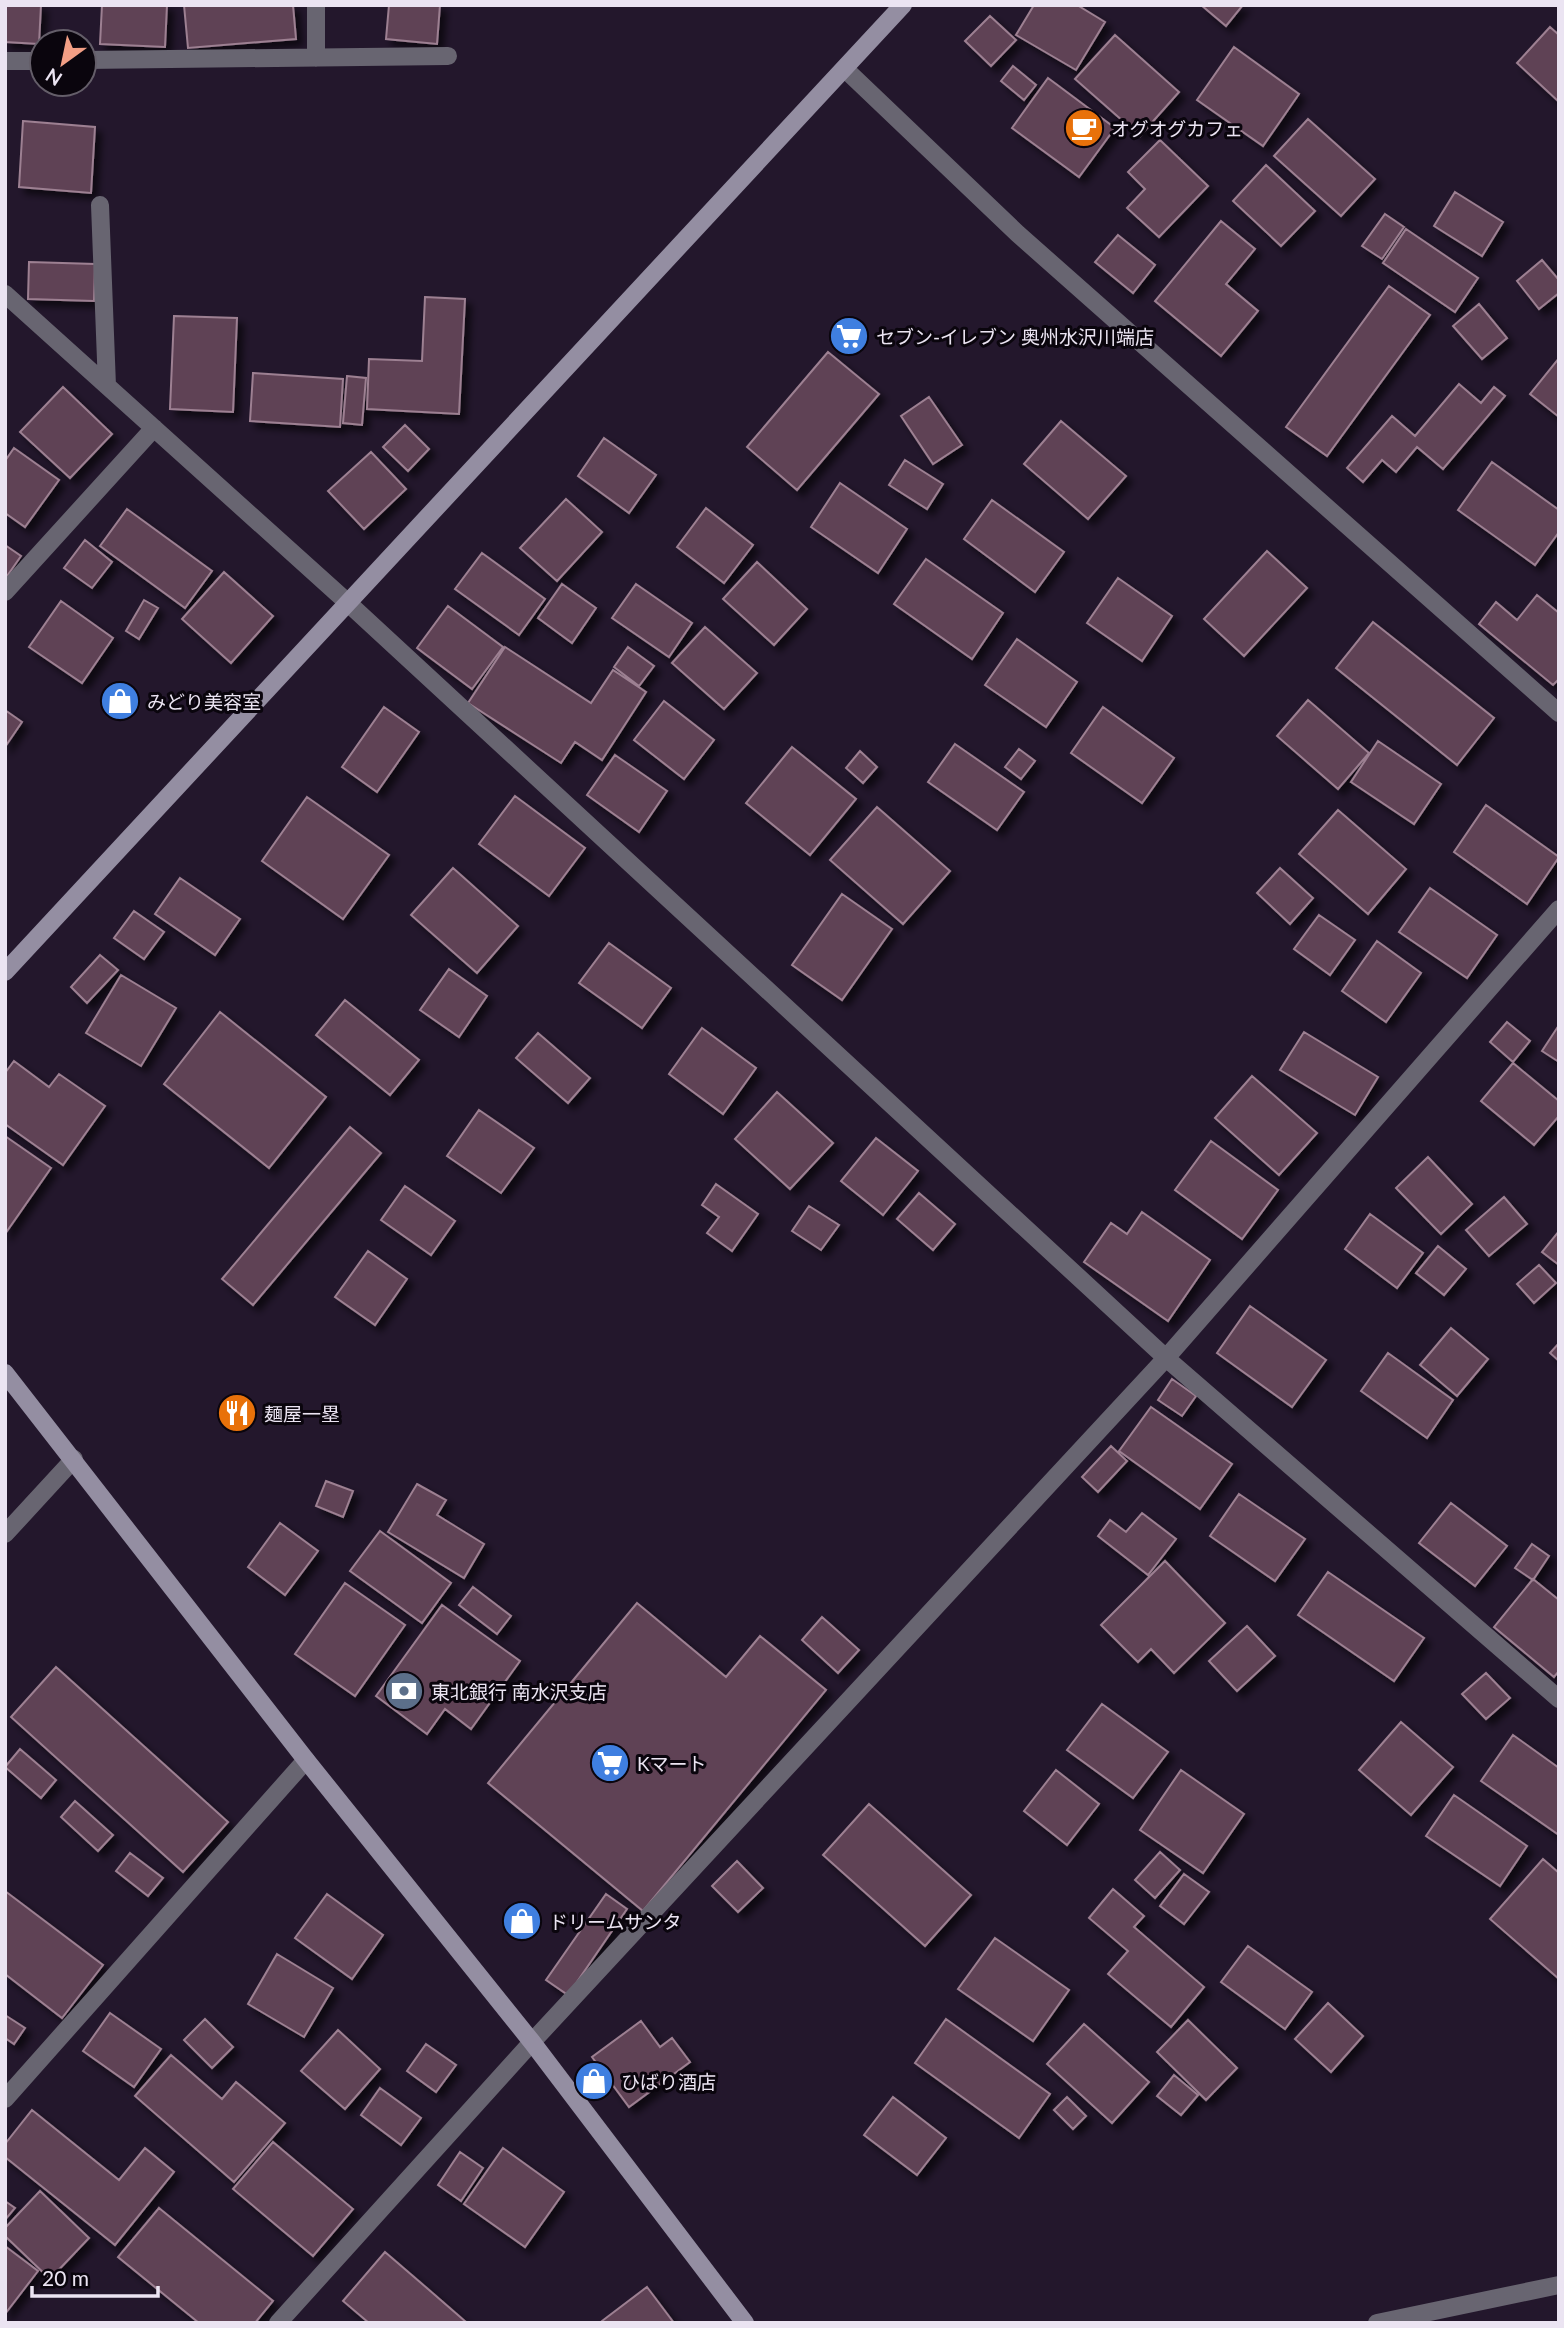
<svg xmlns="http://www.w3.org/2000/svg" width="1564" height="2328" font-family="Lato,'Noto Sans JP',sans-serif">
	<defs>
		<filter id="shadow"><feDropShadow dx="6" dy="6" stdDeviation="3.5" flood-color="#0009"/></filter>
	</defs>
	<rect width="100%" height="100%" fill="#23172c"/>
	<!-- building -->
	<path fill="#5f4255" stroke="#9d8092" stroke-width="2" filter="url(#shadow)" d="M5,5H41L39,44L5,42Z
		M102,5H167L165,47L100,44Z
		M184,5H293L296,39L188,48Z
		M389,5H440L437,44L386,39Z
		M1034,5H1077L1105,22L1076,70L1016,35Z
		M1201,5H1243L1226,26Z
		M990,16L1016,40L991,66L965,41Z
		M1550,27L1559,35V102L1517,63Z
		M1115,35L1179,92L1140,136L1075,79Z
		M1234,47L1299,94L1263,146L1197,100Z
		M1013,66L1036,85L1024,100L1001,81Z
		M1048,78L1115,128L1079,177L1012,128Z
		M1308,119L1375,179L1341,216L1274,156Z
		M23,121L95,127L91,193L19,187Z
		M1160,140L1208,186L1159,237L1127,208L1145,189L1128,172Z
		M1266,165L1315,211L1281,246L1233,201Z
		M1455,192L1503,222L1482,256L1434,226Z
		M1385,214L1404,227L1382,259L1362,246Z
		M1221,221L1255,249L1226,284L1258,311L1221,356L1155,301Z
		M1406,229L1478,278L1455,312L1383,263Z
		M1118,235L1155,265L1133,293L1095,262Z
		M1542,260L1559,280V293L1539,309L1517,281Z
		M29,262L95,264L94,301L28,299Z
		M1389,286L1430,315L1327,456L1286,427Z
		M425,297L465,299L459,414L367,409L369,359L422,361Z
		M1479,304L1507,338L1482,359L1453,326Z
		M174,316L237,318L233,412L170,409Z
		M828,352L879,394L797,490L747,447Z
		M1559,358V417L1530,394Z
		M253,373L343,379L340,427L250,421Z
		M347,376L366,378L362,425L343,423Z
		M1459,384L1481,403L1494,387L1505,396L1443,469L1417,447L1396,472L1382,460L1363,482L1347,468L1392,416L1415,436Z
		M63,387L112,434L70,478L20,432Z
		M929,397L962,445L933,464L901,416Z
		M1061,421L1126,476L1088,519L1024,464Z
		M405,425L429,449L408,471L383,447Z
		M604,438L656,475L629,513L578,476Z
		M14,448L59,480L25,527L5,513V461Z
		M371,452L406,489L364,529L328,491Z
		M905,460L943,484L927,509L889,485Z
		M1492,462L1559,510V532L1535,565L1458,510Z
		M840,483L907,529L878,573L811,527Z
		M566,499L602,532L557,581L520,548Z
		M992,500L1064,552L1035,592L964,539Z
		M706,508L753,545L724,583L677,547Z
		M127,509L212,571L185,608L100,546Z
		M85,540L112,562L92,588L64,568Z
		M5,545L21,556L5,579Z
		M1267,551L1307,588L1244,656L1204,619Z
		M482,553L545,599L519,635L455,589Z
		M926,559L1003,613L972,659L894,604Z
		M757,562L807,609L774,645L723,599Z
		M224,572L273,616L231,663L182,619Z
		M1118,578L1172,616L1142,661L1087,623Z
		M562,584L596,608L572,643L538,618Z
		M636,584L692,623L669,657L612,618Z
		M1537,595L1559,613V679L1553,685L1479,624L1496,602L1517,620Z
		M144,600L158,608L139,639L126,631Z
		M61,601L113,638L82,683L29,647Z
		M448,606L503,647L472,689L417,648Z
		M1373,622L1494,718L1457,765L1336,668Z
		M705,627L757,673L724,709L672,663Z
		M1017,639L1077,682L1046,727L985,685Z
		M505,647L591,703L613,670L646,692L602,760L575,742L561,763L468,703Z
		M628,647L654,666L639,686L614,667Z
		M1308,700L1369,753L1338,789L1277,736Z
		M664,701L714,740L684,779L634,740Z
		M384,707L419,732L377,792L342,767Z
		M1103,707L1174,758L1142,803L1071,753Z
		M5,710L22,722L5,747Z
		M1378,741L1441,784L1414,824L1351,782Z
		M955,744L1024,792L997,830L928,782Z
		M792,747L856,799L810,855L746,803Z
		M1019,749L1035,761L1021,779L1005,767Z
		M860,751L877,767L863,783L846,768Z
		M615,755L667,791L639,832L587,795Z
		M515,796L585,848L549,896L479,844Z
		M307,797L389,855L343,919L262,861Z
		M1486,805L1559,857L1527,904L1454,852Z
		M877,807L950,871L903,924L830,860Z
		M1338,810L1406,869L1368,914L1299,854Z
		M453,868L518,926L477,973L411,915Z
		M1280,868L1313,898L1290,924L1257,893Z
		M180,878L240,919L215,955L155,914Z
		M1430,888L1497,935L1467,978L1399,932Z
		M842,894L892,929L842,1000L792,965Z
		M134,911L164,932L144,959L114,938Z
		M1319,915L1355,940L1330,975L1294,949Z
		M1377,941L1421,973L1386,1022L1342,991Z
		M609,943L671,988L642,1028L579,983Z
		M100,955L118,970L87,1003L71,987Z
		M449,969L487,996L459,1037L420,1010Z
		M121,975L176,1008L141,1066L86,1033Z
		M345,1000L419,1060L390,1095L316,1035Z
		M220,1012L326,1097L269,1168L164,1084Z
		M1507,1022L1530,1041L1513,1062L1490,1042Z
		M1559,1025V1062L1542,1051Z
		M702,1028L756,1068L723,1114L669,1074Z
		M1304,1032L1378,1077L1355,1115L1280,1070Z
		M538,1033L590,1078L568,1103L516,1058Z
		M14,1061L49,1087L59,1074L105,1106L63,1165L5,1124V1073Z
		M1513,1063L1559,1101V1116L1534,1145L1481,1101Z
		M1252,1076L1317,1133L1279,1175L1215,1118Z
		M777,1092L833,1143L790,1189L735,1139Z
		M479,1110L534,1148L501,1193L447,1156Z
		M350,1127L381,1153L253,1305L222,1279Z
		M5,1136L51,1168L5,1234Z
		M876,1138L918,1171L883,1215L841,1181Z
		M1211,1141L1278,1190L1242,1239L1175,1190Z
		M1428,1157L1472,1204L1441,1234L1396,1188Z
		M716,1184L758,1214L732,1251L707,1233L719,1217L702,1205Z
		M405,1186L455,1221L431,1255L381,1220Z
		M919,1193L955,1224L933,1250L897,1219Z
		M1504,1197L1527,1224L1489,1256L1466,1230Z
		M809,1206L839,1225L821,1250L792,1231Z
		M1142,1212L1210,1260L1168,1321L1084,1262L1111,1223L1127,1234Z
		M1370,1214L1423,1253L1397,1288L1345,1249Z
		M1559,1231V1265L1542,1252Z
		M1438,1246L1466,1269L1444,1295L1416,1273Z
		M368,1251L407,1279L375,1325L335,1297Z
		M1539,1265L1556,1283L1534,1303L1517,1284Z
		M1250,1306L1326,1360L1292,1407L1217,1353Z
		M1451,1328L1488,1359L1457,1396L1420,1365Z
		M1559,1343V1361L1550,1353Z
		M1388,1353L1453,1400L1427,1438L1361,1391Z
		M1172,1379L1196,1396L1182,1416L1158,1400Z
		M1151,1407L1232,1464L1200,1509L1119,1451Z
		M1111,1446L1127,1461L1098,1492L1082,1477Z
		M326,1481L353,1491L343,1517L316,1506Z
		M417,1484L446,1500L437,1515L484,1544L464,1578L388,1532Z
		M1239,1494L1305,1539L1275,1581L1210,1536Z
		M1451,1503L1507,1546L1475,1586L1419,1543Z
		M1142,1513L1176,1539L1148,1575L1098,1536L1110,1520L1126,1532Z
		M280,1523L318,1551L285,1595L248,1567Z
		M380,1531L451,1583L422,1623L350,1571Z
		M1532,1544L1549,1556L1533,1580L1515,1568Z
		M1165,1561L1225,1623L1174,1673L1151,1649L1138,1662L1101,1625Z
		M1328,1572L1424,1638L1394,1681L1298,1615Z
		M1533,1579L1559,1600V1671L1554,1677L1494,1627Z
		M345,1583L405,1625L355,1696L295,1654Z
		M473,1587L511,1616L497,1634L459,1605Z
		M637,1603L726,1677L760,1636L826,1690L643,1911L488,1783Z
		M442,1605L520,1661L471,1729L445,1709L427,1734L376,1696Z
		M822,1617L859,1650L838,1673L802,1640Z
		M1247,1626L1275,1656L1237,1691L1209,1661Z
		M56,1667L228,1822L183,1872L11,1717Z
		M1486,1673L1510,1698L1486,1719L1462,1694Z
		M1102,1704L1168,1752L1133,1798L1067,1750Z
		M1401,1722L1453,1767L1411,1815L1359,1770Z
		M1513,1735L1559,1768V1835L1481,1781Z
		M20,1749L56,1780L41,1798L5,1767Z
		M1056,1770L1099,1804L1067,1845L1024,1811Z
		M1181,1770L1244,1814L1203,1873L1140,1830Z
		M1454,1795L1527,1846L1500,1886L1426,1836Z
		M75,1801L113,1835L98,1851L61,1817Z
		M869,1804L971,1895L925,1946L823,1855Z
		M1160,1852L1180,1870L1155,1898L1135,1880Z
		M130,1853L163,1878L148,1896L116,1871Z
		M1543,1859L1559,1873V1979L1490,1919Z
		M737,1861L763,1888L738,1912L712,1886Z
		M1184,1874L1209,1892L1184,1924L1160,1906Z
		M1113,1889L1144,1916L1134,1927L1204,1987L1171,2027L1108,1974L1128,1951L1089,1918Z
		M5,1891L103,1965L62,2018L5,1974Z
		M327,1894L383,1935L352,1979L295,1938Z
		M606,1894L627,1909L568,1995L546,1980Z
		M995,1938L1069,1990L1033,2041L958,1989Z
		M1248,1946L1312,1992L1285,2029L1221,1982Z
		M277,1954L333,1988L304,2037L248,2004Z
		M1328,2003L1363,2036L1331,2072L1295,2039Z
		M110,2013L161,2049L134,2087L83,2051Z
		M5,2015L25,2028L14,2044L5,2038Z
		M205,2019L233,2047L212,2068L184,2040Z
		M946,2019L1050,2094L1019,2138L915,2063Z
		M1188,2020L1237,2068L1206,2100L1157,2052Z
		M641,2021L660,2047L672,2038L690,2062L629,2107L592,2057Z
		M1084,2024L1149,2082L1112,2123L1047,2064Z
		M338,2030L380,2069L345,2109L301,2071Z
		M426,2044L456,2065L436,2092L407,2071Z
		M171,2055L222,2099L236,2082L285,2123L234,2182L135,2096Z
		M1174,2075L1198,2095L1181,2115L1157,2096Z
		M380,2088L421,2118L401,2145L361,2115Z
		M893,2097L946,2138L917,2175L864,2135Z
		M1067,2097L1086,2116L1073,2129L1054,2110Z
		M32,2110L119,2180L145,2148L174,2172L115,2245L5,2157V2144Z
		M273,2142L353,2209L313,2256L233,2189Z
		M503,2148L564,2192L525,2247L464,2204Z
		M460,2152L483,2168L461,2201L438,2185Z
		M40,2191L89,2238L50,2279L5,2236V2228Z
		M5,2201L15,2208L5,2220Z
		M159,2208L273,2301L255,2323H199L118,2257Z
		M5,2246L38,2271L5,2314Z
		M385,2252L428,2289L466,2322L369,2323L343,2301Z
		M647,2287L674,2323H603L602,2321Z"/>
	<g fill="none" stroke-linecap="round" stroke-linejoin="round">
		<!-- street -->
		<path stroke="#686571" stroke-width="18" d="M316,5V58
			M84,60L448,56
			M5,61H42
			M845,69L1018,234L1559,713
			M100,205L107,386
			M5,294L347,602L1166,1358L1559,1699
			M5,592L154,428
			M5,1534L74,1459
			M5,2099L306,1760
			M278,2323L532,2042L1166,1358L1559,909
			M1377,2323L1559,2285"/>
		<!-- secondary -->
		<path stroke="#948ea2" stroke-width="18" d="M5,972L903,5
			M5,1373L306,1760L532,2042L745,2323"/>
	</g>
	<!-- icons -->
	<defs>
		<g id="cafe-disc" transform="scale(2.0125)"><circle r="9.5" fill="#e8710a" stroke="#0a050d"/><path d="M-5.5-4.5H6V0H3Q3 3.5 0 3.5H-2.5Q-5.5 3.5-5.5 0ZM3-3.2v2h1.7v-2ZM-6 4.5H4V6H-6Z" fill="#fff"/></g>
		<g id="supermarket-disc" transform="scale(2.0125)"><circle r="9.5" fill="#3f7fe0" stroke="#0a050d"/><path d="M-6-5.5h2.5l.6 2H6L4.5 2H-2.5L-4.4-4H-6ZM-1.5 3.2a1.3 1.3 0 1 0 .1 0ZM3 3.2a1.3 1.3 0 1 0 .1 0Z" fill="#fff"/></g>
		<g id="shop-disc" transform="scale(2.0125)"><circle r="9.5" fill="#3f7fe0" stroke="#0a050d"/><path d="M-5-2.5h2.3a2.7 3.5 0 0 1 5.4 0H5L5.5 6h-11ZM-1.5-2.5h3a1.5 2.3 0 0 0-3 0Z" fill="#fff"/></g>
		<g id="restaurant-disc" transform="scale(2.0125)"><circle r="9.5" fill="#e8710a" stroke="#0a050d"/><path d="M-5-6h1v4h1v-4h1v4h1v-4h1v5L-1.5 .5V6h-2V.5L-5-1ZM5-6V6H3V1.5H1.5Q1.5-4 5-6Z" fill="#fff"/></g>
		<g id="bank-disc" transform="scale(2.0125)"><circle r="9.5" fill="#5c6f8a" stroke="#0a050d"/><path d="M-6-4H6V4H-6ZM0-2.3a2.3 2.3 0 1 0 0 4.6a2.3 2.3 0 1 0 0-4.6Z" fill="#fff"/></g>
	</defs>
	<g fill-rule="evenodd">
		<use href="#cafe-disc" x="1084" y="128"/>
		<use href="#supermarket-disc" x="849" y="336"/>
		<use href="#shop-disc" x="120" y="701"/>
		<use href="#restaurant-disc" x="237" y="1413"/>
		<use href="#bank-disc" x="404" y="1691"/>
		<use href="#supermarket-disc" x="610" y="1763"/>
		<use href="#shop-disc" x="522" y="1921"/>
		<use href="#shop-disc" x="594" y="2081"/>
	</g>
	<g text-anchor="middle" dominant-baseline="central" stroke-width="6" stroke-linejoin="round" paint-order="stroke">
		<!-- poi labels -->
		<g font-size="19" fill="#ebe4f2" stroke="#0a050d" text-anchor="start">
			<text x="1111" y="128">オグオグカフェ</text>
			<text x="876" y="336">セブン-イレブン 奥州水沢川端店</text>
			<text x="147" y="701">みどり美容室</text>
			<text x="264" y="1413">麺屋一塁</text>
			<text x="431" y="1691">東北銀行 南水沢支店</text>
			<text x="637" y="1763">Kマート</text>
			<text x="549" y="1921">ドリームサンタ</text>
			<text x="621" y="2081">ひばり酒店</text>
		</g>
	</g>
	<!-- border -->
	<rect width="1564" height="2328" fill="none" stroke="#ebe4f2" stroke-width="14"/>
	<!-- north arrow -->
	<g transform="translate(63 63) rotate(213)"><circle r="33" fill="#0a050d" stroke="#645e69" stroke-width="2"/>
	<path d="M0-5L12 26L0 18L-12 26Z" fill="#f39f85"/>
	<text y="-10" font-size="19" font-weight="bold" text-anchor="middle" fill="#ebe4f2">N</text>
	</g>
	<!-- scale -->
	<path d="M32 2286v10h126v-10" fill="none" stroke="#ebe4f2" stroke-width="3.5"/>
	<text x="42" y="2286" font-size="21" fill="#ebe4f2" stroke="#0a050d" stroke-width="5" paint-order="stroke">20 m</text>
</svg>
